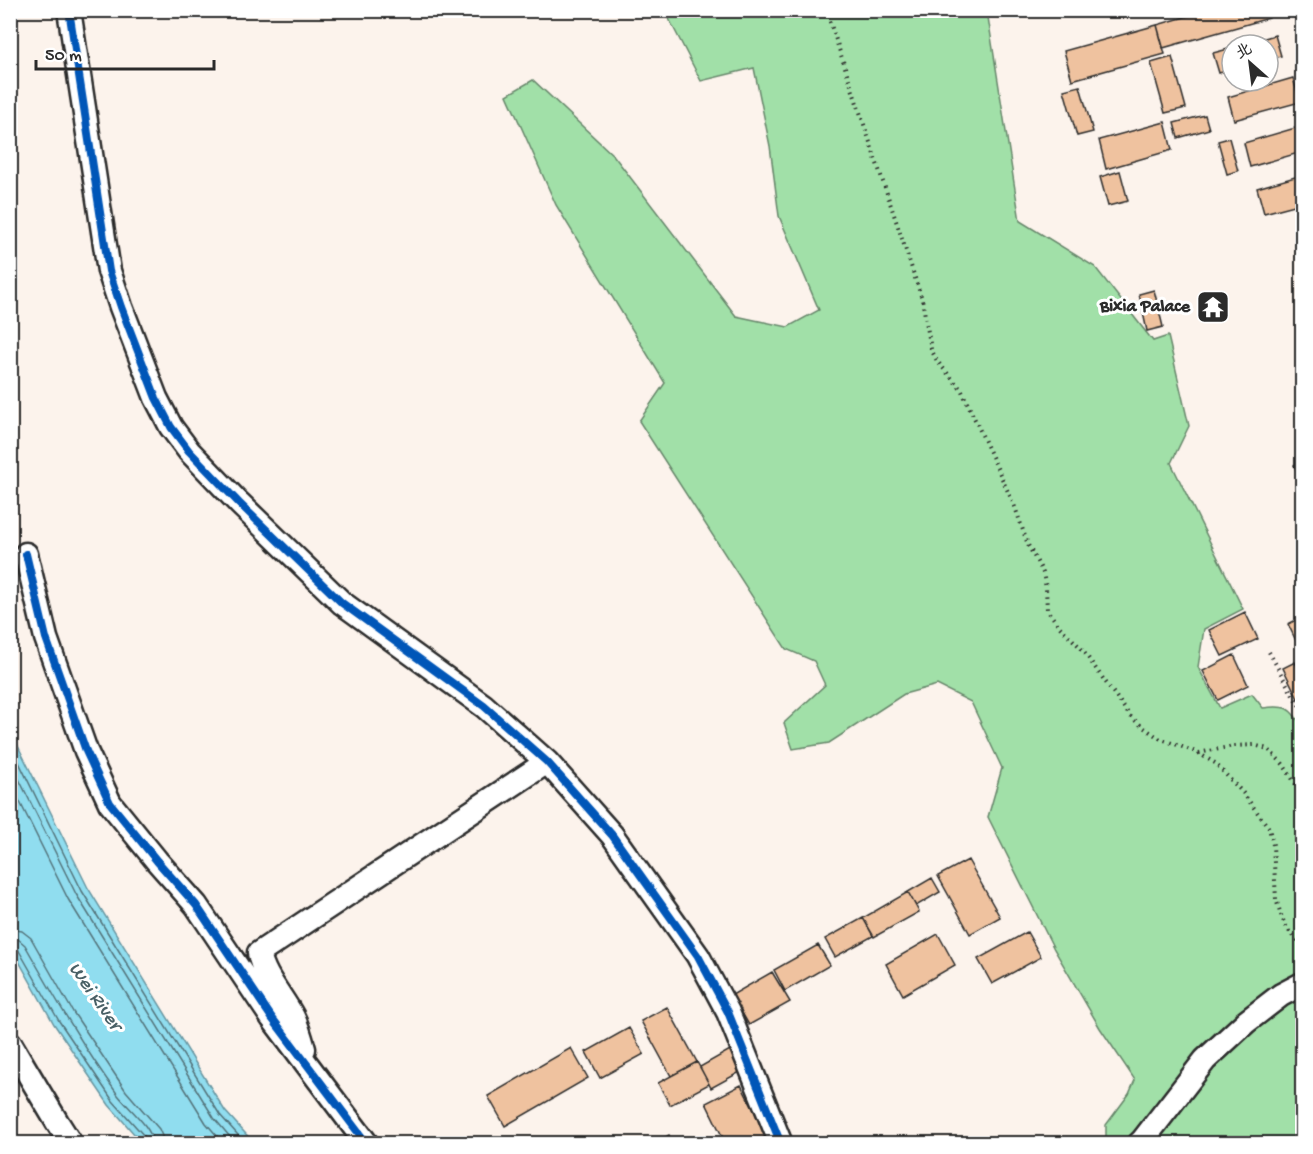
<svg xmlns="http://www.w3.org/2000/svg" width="1313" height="1154" font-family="'Gochi Hand','LXGW WenKai TC',sans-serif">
	<rect width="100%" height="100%" fill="#fcf3ec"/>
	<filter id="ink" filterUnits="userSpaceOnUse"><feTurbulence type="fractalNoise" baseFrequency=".0167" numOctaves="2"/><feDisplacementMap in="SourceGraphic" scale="12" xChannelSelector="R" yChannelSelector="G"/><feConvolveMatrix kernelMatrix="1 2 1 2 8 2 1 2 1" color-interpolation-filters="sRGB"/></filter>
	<g filter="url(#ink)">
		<!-- green -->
		<path fill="#a1e0a8" stroke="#66866a" stroke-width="1.5" d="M665,11H987L1020,221L1095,267L1153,341L1168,336L1189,426L1171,463L1243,609L1204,629L1198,667L1220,708L1252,694L1263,708C1286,705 1290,707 1302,726V1143H1106V1125L1129,1094L1135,1080L1100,1028L1054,949L988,817L1002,768L971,702L937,685L904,694L829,743L793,749L784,723L825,685L814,661L786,649L639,421L665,383L556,205L507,95L533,80L614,156L736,316L788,327L819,310L779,216L770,146L754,68L701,81Z"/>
		<!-- water -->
		<path fill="#90ddef" stroke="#6896a1" stroke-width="1.5" d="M10,726L17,744L88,888L225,1111L254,1143H142L109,1105L54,1024L11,947Z"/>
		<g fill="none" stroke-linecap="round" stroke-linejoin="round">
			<!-- shore -->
			<path stroke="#537279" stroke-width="1.5" d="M10,744L82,891L220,1115L246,1144
				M10,761L76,894L214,1118L236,1144
				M10,782L68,899L206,1123L224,1144
				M10,929L22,931L31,938L73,1012L126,1091L159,1129L162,1136L163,1144
				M10,938L18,939L25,945C54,996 83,1047 118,1095C128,1108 153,1128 153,1144
				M10,945L15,946L18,949L59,1021L113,1101L145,1137L146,1144"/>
		</g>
		<!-- building -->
		<path fill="#efc29f" stroke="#2b2b2b" stroke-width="1.5" d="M1209,10H1267L1269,18L1163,48L1157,25Z
			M1157,25L1165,54L1072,80L1064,51Z
			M1275,35L1281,56L1268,59V45H1241Z
			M1232,48V69L1219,73L1213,53Z
			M1172,57L1186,108L1165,113L1151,63Z
			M1293,78L1300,102L1234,120L1228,97Z
			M1080,86L1093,132L1077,136L1064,90Z
			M1205,115L1209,129L1178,138L1174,123Z
			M1165,122L1172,150L1106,169L1099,140Z
			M1302,126V152L1250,167L1244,143Z
			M1229,138L1238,171L1227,174L1218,141Z
			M1120,171L1128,201L1108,206L1100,177Z
			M1302,175V203L1264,213L1257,188Z
			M1154,290L1163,327L1147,331L1139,294Z
			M1302,461V482L1294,465Z
			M1245,612L1258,639L1222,656L1209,630Z
			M1302,617V653L1288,624Z
			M1234,655L1248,685L1218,700L1203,671Z
			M1295,662L1302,677V707L1283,668Z
			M968,860L1000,917L970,934L938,876Z
			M932,878L940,892L916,906L908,892Z
			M908,892L919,912L874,937L863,918Z
			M863,918L873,936L835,957L825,939Z
			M1027,932L1041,957L992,984L978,959Z
			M938,934L955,965L903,995L886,964Z
			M818,945L830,965L785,991L774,970Z
			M772,972L790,1002L749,1025L732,995Z
			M667,1007L697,1062L671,1076L641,1021Z
			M629,1028L644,1054L600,1078L586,1052Z
			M571,1048L588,1078L505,1126L488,1096Z
			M730,1050L742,1071L711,1088L700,1067Z
			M697,1062L709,1084L670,1105L658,1083Z
			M741,1085L771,1144H726L706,1103Z
			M669,1135L674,1144H654Z"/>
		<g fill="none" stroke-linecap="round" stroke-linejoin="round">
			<!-- minor casing -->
			<g stroke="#2b2b2b" stroke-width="27">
				<path id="minor" d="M69,10L109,271L121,307L156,398L171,427L189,451L239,503L342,603L484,706L547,762L612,835L698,956L728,1012L781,1144
					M26,554L46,638L86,751L110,803L157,861L196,905L272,1018L367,1144
					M10,1043L57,1122L71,1144
					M304,1049C301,1038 298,1027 293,1017C282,996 263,976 259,953L547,762
					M1139,1144L1143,1140L1205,1060L1246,1022L1281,995L1302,984"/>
			</g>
			<!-- path -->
			<path stroke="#2b2b2b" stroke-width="4" stroke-dasharray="1.5 4.5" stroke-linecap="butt" d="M826,10L922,299L931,349L937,361L961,389L1015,507L1028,545L1043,573L1046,588L1047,610L1060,627L1081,648L1130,716L1143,727L1159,738L1198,753L1215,763L1243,793L1269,828L1273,845L1276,899L1282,918L1288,930L1302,945
				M1269,652L1295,699L1302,709
				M1199,753L1234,746L1254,745L1268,749L1283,764L1302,794"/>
			<!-- minor -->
			<use href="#minor" stroke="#fff" stroke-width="22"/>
			<!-- cycleway casing -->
			<g stroke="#fff" stroke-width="11">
				<path id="cycleway" d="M69,10L109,271L121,307L156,398L171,427L189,451L239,503L342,603L484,706L547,762L612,835L698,956L728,1012L781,1144
					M26,554L46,638L86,751L110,803L157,861L196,905L272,1018L367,1144"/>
			</g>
			<!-- cycleway -->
			<use href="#cycleway" stroke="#0057b8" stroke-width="8"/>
		</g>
	</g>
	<!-- icons -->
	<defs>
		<g id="temple-square" transform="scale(1.725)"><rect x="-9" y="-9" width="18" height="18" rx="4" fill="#2b2b2b" stroke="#fff"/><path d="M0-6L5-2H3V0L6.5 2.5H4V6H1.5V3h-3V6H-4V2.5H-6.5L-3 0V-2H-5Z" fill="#fff"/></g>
	</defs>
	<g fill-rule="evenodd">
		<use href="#temple-square" x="1213" y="307"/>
	</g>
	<g text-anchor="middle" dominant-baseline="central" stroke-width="6" stroke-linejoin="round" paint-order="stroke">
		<!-- poi labels -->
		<g font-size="18" font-weight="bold" fill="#2b2b2b" stroke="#fff" text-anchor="end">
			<text x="1190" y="307">Bixia Palace</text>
		</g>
		<!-- water labels -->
		<g font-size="20" font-style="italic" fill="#496066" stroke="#fff">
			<text transform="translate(94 997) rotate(55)">Wei River</text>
		</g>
	</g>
	<!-- margin -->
	<rect width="1313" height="1154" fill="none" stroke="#fff" stroke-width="36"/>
	<rect x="18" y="18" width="1277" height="1118" fill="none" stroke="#2b2b2b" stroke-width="2" filter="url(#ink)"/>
	<!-- north arrow -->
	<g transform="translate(1250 63) rotate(332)"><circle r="28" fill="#ffffff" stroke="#aaaaaa" stroke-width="1.5"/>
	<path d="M0-4.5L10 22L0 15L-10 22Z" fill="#2b2b2b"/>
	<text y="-9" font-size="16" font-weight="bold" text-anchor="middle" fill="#2b2b2b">北</text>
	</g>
	<!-- scale -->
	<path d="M36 60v9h178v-9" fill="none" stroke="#2b2b2b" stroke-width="3"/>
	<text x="45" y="60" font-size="18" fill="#2b2b2b" stroke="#ffffff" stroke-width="4.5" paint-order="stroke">50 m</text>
</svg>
